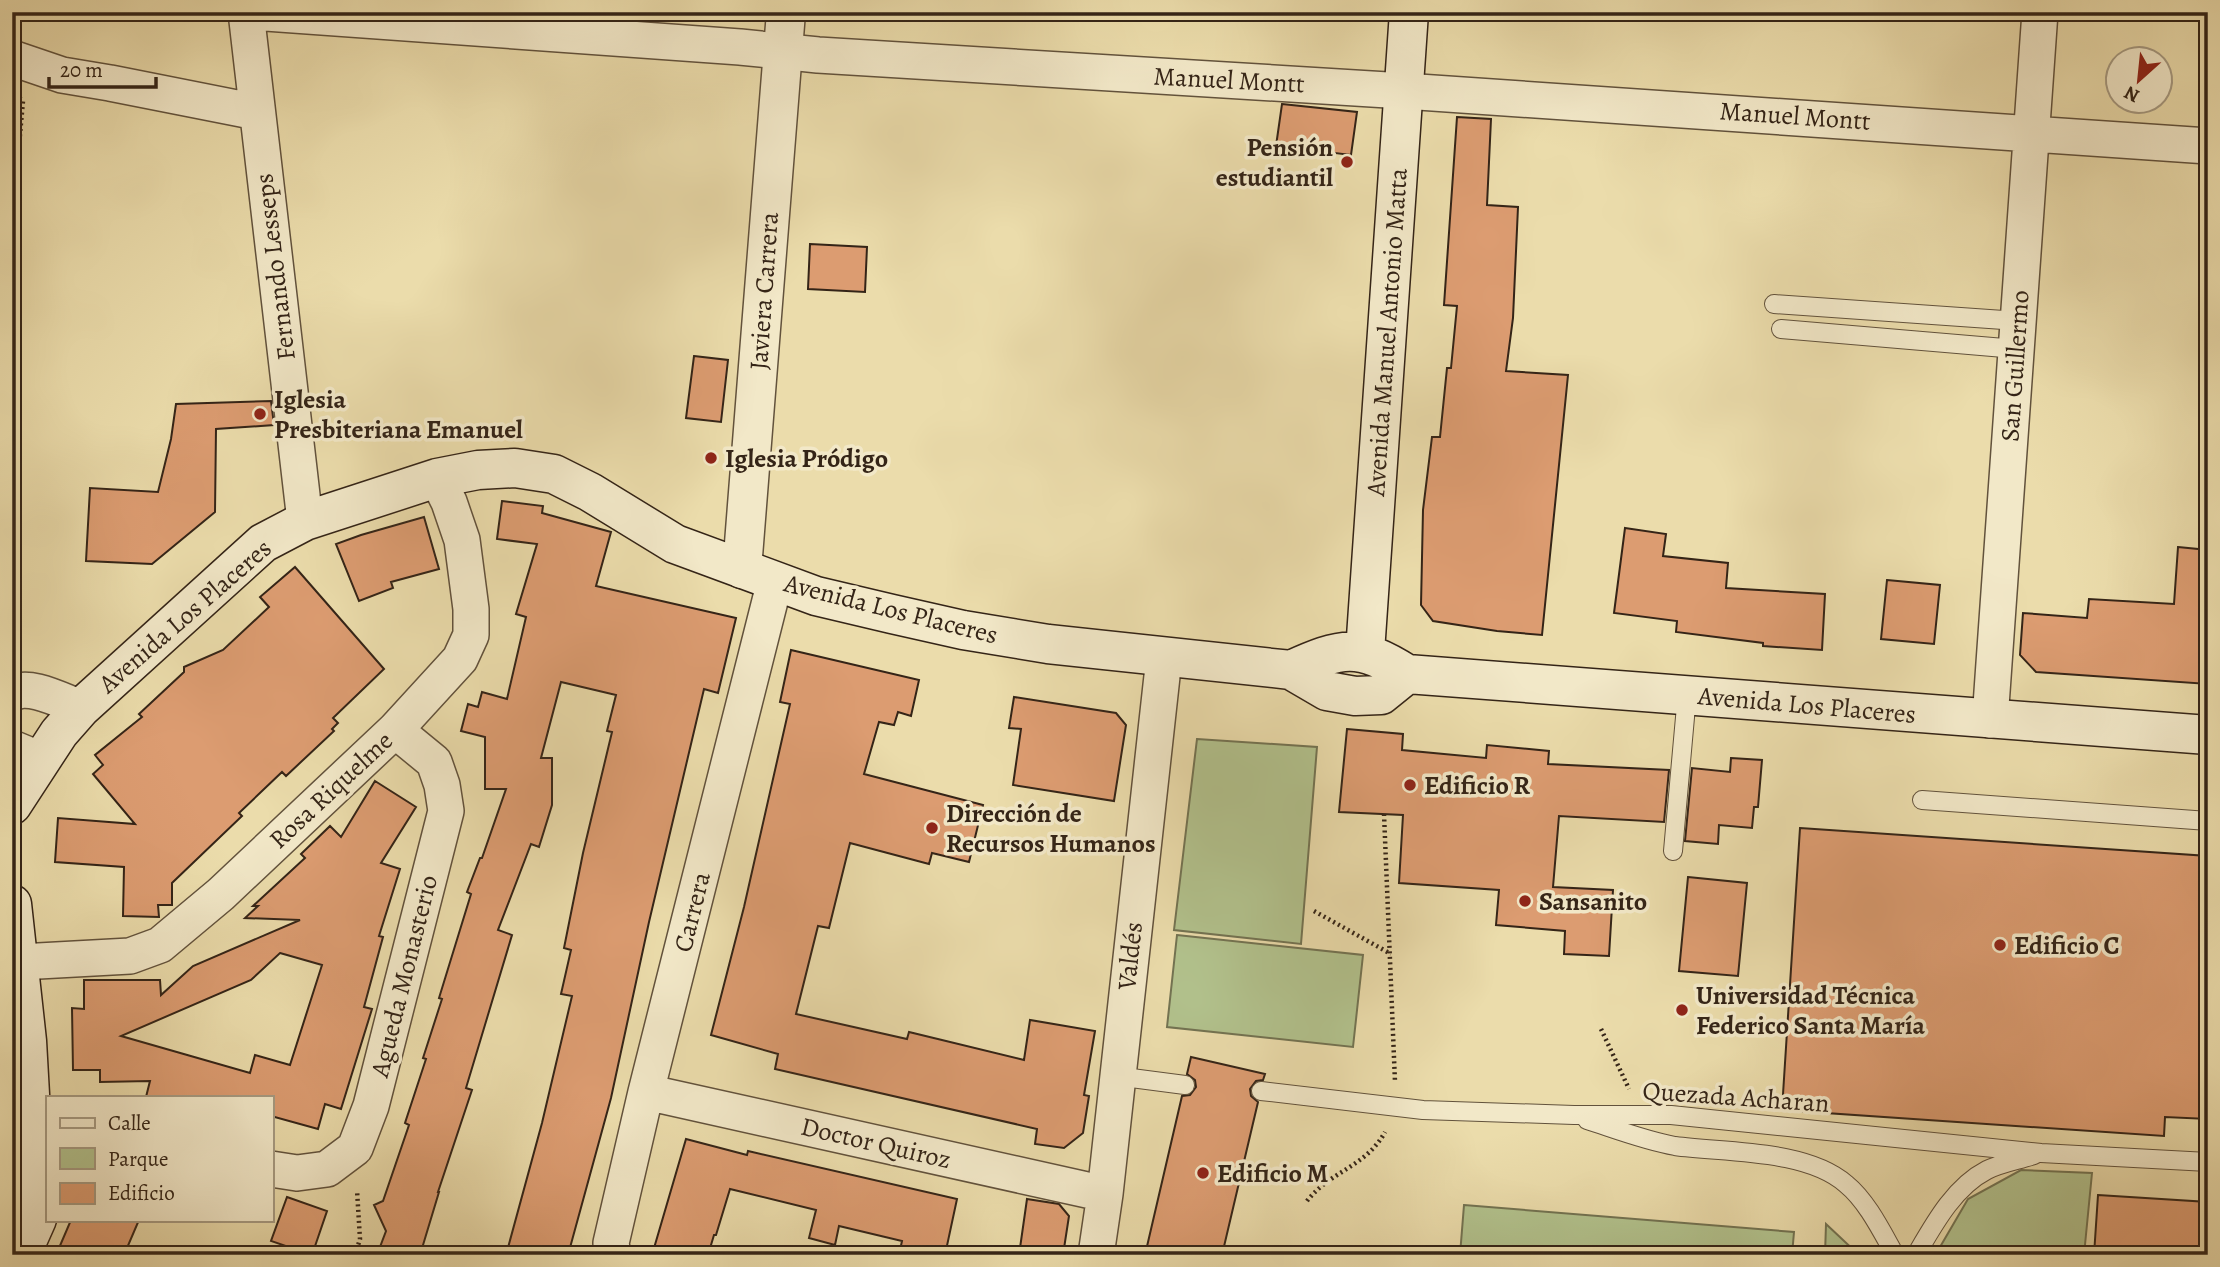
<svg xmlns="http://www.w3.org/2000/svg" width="2220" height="1267" font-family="Alegreya,serif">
	<rect width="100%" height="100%" fill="#ebdcab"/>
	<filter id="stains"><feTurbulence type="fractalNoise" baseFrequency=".00286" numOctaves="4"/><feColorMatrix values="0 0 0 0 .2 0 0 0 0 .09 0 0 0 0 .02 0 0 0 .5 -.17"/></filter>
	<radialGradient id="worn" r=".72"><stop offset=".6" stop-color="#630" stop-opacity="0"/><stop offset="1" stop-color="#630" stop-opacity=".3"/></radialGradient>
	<!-- green -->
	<path fill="#b2c28d" stroke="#737352" stroke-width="2" d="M1197,739L1317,747L1301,944L1174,930Z
		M1177,935L1363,955L1353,1047L1167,1027Z
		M2021,1170L2092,1173L2084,1255H1940V1247L1968,1199Z
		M1464,1205L1794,1232L1792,1255H1460Z
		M1826,1224L1859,1255H1825Z"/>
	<!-- building -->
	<path fill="#dc9c71" stroke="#342417" stroke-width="2" fill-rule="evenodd" d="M1282,104L1357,112L1351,155L1276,146Z
		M1457,117L1491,119L1487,205L1518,207L1513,318L1506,371L1568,375L1542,635L1497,631L1433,621L1421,605L1423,510L1432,437H1440L1447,368H1451L1457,306L1444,305Z
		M810,244L867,247L865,292L808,289Z
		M694,356L728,360L721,422L686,418Z
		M271,401L274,425L216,429L215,512L152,564L86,561L90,488L158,492L171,439L176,404Z
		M502,501L543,506L542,513L611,532L596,586L736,618L718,693L704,689L649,922L611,1098L568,1255H506L542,1123L572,996L561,994L571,950L564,948L583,853L612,732L607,731L616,695L561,682L541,758H552V805L539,847L531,844L498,930L512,935L466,1088L472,1090L438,1192H439L420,1255H377L386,1231L374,1205L383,1201L409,1125L405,1123L426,1059L423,1058L442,999L439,998L471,894L467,892L480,858H482L506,789H485V737L461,731L468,704L478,707L482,692L507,699L526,617L516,614L537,544L497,539Z
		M424,517L439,569L391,582L393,588L359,601L336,544L361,535Z
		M1625,528L1666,534L1663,556L1728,563L1726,588L1825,594L1822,650L1763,646V643L1676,632L1677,621L1614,613Z
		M2178,547L2208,550V684L2036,672L2020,655L2023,613L2087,618L2089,599L2174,604Z
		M295,567L384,669L333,718L338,723L332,729L334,731L286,776L282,772L239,813L242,816L172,883V905H158L159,917L123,916L124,867L55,862L58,818L135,824L93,774L103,765L95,755L142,717L139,714L184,672V667L223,650L269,607L260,597Z
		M1887,580L1940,585L1934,644L1881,639Z
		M791,650L919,680L911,716L898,712L894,725L879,722L864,774L983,805L969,862L932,853L929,864L850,843L829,928L818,926L796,1014L907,1039L909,1032L1024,1060L1030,1020L1095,1031L1084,1095L1089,1096L1083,1133L1064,1148L1035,1144L1037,1129L775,1069L778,1054L711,1035L744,907L790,704L780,702Z
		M1014,697L1116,713L1126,725L1114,801L1013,785L1021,729L1009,728Z
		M1347,729L1403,734L1402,750L1486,758L1487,745L1549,751L1548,764L1669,770L1664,822L1559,816L1553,887L1613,890L1609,956L1564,954L1565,931L1496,925L1499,890L1399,883L1403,815L1339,812Z
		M1731,758L1762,760L1758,807H1754L1752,828L1719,825L1718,844L1685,841L1692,768L1730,772Z
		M375,781L416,807L381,863L400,869L379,936L383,937L364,1007L372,1009L341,1109L325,1104L318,1129L271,1116V1097H146L150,1081L100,1082V1070H73L72,1008L84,1009V980H160L161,995L193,966L300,920L245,918L258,906H253L305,858L301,854L330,826L341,837ZM280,953L322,965L290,1065L255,1055L250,1073L121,1036L251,980Z
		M1800,828L2208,856V1119L2165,1117L2164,1136L1782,1110Z
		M1688,877L1747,883L1738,976L1679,971Z
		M1191,1057L1265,1074L1263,1080L1256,1081L1250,1089L1251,1096L1258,1102L1222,1255H1145L1182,1096L1190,1095L1196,1087L1195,1080L1187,1074Z
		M686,1139L747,1155L748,1151L957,1199L945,1255H922L900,1250L902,1241L839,1226L835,1245L809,1238L816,1210L730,1189L716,1235H714L708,1255H652Z
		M2098,1195L2208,1202V1253L2163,1251V1255H2094Z
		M287,1197L327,1211L312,1255L271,1241Z
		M1027,1199L1059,1204L1069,1216L1063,1255H1019Z
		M71,1220H139L124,1255H56Z"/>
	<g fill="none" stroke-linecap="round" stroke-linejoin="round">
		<!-- service casing -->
		<g stroke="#62523c" stroke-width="20">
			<path id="service" d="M1774,304L2018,321
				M1781,329L2016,349
				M1922,800L2208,821
				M1673,851L1687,695
				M1116,1076L1185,1085
				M1261,1091L1423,1110L1574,1115H1671L2041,1153L2208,1162
				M1587,1120C1615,1129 1646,1141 1675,1146C1725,1153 1806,1149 1846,1184C1867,1201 1882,1232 1895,1255
				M12,1217L37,1219
				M1916,1255C1934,1224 1954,1187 1987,1170C2001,1163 2019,1160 2034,1155"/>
		</g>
		<!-- minor casing -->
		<g stroke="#62523c" stroke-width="38">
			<path id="minor" d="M246,12L305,521
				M251,12L740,47L818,55L1404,91L2208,146
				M12,58L62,75L110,83L257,112
				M12,694C27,682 64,702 81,708
				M1990,720L2040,12
				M12,748L41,760
				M20,962L130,956L160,945L221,894L395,730L460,659L471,635V609L462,540L449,502L437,478
				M646,1092L1105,1194
				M271,1169L297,1173L327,1169L355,1148L371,1106L446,811L442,785L434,762L395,730
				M613,1255L611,1243L646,1092L775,581
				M1096,1255L1105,1194L1164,658"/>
		</g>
		<!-- tertiary casing -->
		<g stroke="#62523c" stroke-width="41">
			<path id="tertiary" d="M742,569L786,12"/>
		</g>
		<!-- secondary casing -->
		<g stroke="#342417" stroke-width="41">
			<path id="secondary" d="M1365,652L1409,12
				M1291,670C1342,647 1358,643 1407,674L2208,735
				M12,805L59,733L81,708L263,543L305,521L437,478L478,470L515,468L554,474L590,492L675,544L816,596L892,614L963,630L1048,644L1291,670L1327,691L1355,696L1381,695L1407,674
				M12,904L27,1041L37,1219L21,1255"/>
		</g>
		<!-- path -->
		<path stroke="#342417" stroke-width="4.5" stroke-dasharray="2 3.5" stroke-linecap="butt" d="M12,224L23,101L20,98
			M1384,814L1395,1082
			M1314,911L1391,954
			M1601,1029L1629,1089
			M1307,1201C1330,1171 1366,1167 1385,1132
			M355,1255L360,1239L357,1190"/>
		<!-- service -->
		<use href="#service" stroke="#f2e8c8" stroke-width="18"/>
		<!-- minor -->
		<use href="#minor" stroke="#f2e8c8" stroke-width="35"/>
		<!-- tertiary -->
		<use href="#tertiary" stroke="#f2e8c8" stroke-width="38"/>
		<!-- secondary -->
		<use href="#secondary" stroke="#f2e8c8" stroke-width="38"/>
	</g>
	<!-- markers -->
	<g fill="#8f2418" stroke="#f2e8c8" stroke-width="2.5">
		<circle cx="1347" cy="162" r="7"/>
		<circle cx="260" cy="414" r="7"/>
		<circle cx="711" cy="458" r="7"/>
		<circle cx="1410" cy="785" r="7"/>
		<circle cx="932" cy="828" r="7"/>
		<circle cx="1525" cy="901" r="7"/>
		<circle cx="2000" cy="945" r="7"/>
		<circle cx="1682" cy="1010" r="7"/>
		<circle cx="1203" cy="1173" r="7"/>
	</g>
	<g text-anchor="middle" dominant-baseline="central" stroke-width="7" stroke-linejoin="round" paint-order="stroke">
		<!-- street labels -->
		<g font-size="26" fill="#342417" stroke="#f2e8c8">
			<text transform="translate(1229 80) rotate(3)">Manuel Montt</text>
			<text transform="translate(1795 116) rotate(4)">Manuel Montt</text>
			<text transform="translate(275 267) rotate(-97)">Fernando Lesseps</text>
			<text transform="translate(764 291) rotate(-86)">Javiera Carrera</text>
			<text transform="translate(1387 332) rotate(-86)">Avenida Manuel Antonio Matta</text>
			<text transform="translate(2015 366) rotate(-86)">San Guillermo</text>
			<text transform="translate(891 609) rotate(14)">Avenida Los Placeres</text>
			<text transform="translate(185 616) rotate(-41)">Avenida Los Placeres</text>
			<text transform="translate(1807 705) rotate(5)">Avenida Los Placeres</text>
			<text transform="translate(331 790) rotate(-43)">Rosa Riquelme</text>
			<text transform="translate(692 912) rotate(-76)">Carrera</text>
			<text transform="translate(1130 956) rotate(-84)">Valdés</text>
			<text transform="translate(404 976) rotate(-76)">Agueda Monasterio</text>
			<text transform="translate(1736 1097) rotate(4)">Quezada Acharan</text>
			<text transform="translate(876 1143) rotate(13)">Doctor Quiroz</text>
		</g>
		<!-- poi labels -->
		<g font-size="26" font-weight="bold" fill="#342417" stroke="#f2e8c8" text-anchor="start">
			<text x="1333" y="147" text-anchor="end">Pensión<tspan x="1333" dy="30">estudiantil</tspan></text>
			<text x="274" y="399">Iglesia<tspan x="274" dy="30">Presbiteriana Emanuel</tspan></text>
			<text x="725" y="458">Iglesia Pródigo</text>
			<text x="1424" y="785">Edificio R</text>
			<text x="946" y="813">Dirección de<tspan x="946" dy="30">Recursos Humanos</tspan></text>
			<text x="1539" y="901">Sansanito</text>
			<text x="2014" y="945">Edificio C</text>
			<text x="1696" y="995">Universidad Técnica<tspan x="1696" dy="30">Federico Santa María</tspan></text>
			<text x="1217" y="1173">Edificio M</text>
		</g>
	</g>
	<!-- margin -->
	<rect width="2220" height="1267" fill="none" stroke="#ebdcab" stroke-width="42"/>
	<rect x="14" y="14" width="2192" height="1239" fill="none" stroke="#342417" stroke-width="3.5"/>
	<rect x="21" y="21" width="2178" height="1225" fill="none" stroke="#342417" stroke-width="2"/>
	<!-- legend -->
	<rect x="46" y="1096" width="228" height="126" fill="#f2e8c8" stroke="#a69a81" stroke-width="2"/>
	<rect x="60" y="1118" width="35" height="10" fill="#f2e8c8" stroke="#a69a81" stroke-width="2"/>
	<text x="108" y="1130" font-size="21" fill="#342417">Calle</text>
	<rect x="60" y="1148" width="35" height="21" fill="#b2c28d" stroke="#a69a81" stroke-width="2"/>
	<text x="108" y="1166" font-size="21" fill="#342417">Parque</text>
	<rect x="60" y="1183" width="35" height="21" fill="#dc9c71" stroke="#a69a81" stroke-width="2"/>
	<text x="108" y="1200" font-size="21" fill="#342417">Edificio</text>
	<!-- north arrow -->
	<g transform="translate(2139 80) rotate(207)"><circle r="33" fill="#f2e8c8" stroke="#a69a81" stroke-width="2"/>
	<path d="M0-5L12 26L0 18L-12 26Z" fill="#8f2418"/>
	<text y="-10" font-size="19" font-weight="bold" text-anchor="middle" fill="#342417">N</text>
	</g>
	<!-- scale -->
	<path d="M49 77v10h107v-10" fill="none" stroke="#342417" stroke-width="3.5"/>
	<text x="60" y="77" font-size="21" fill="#342417" stroke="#f2e8c8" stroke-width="5" paint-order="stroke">20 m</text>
	<rect width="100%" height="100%" filter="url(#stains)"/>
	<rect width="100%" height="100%" fill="url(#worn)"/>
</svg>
